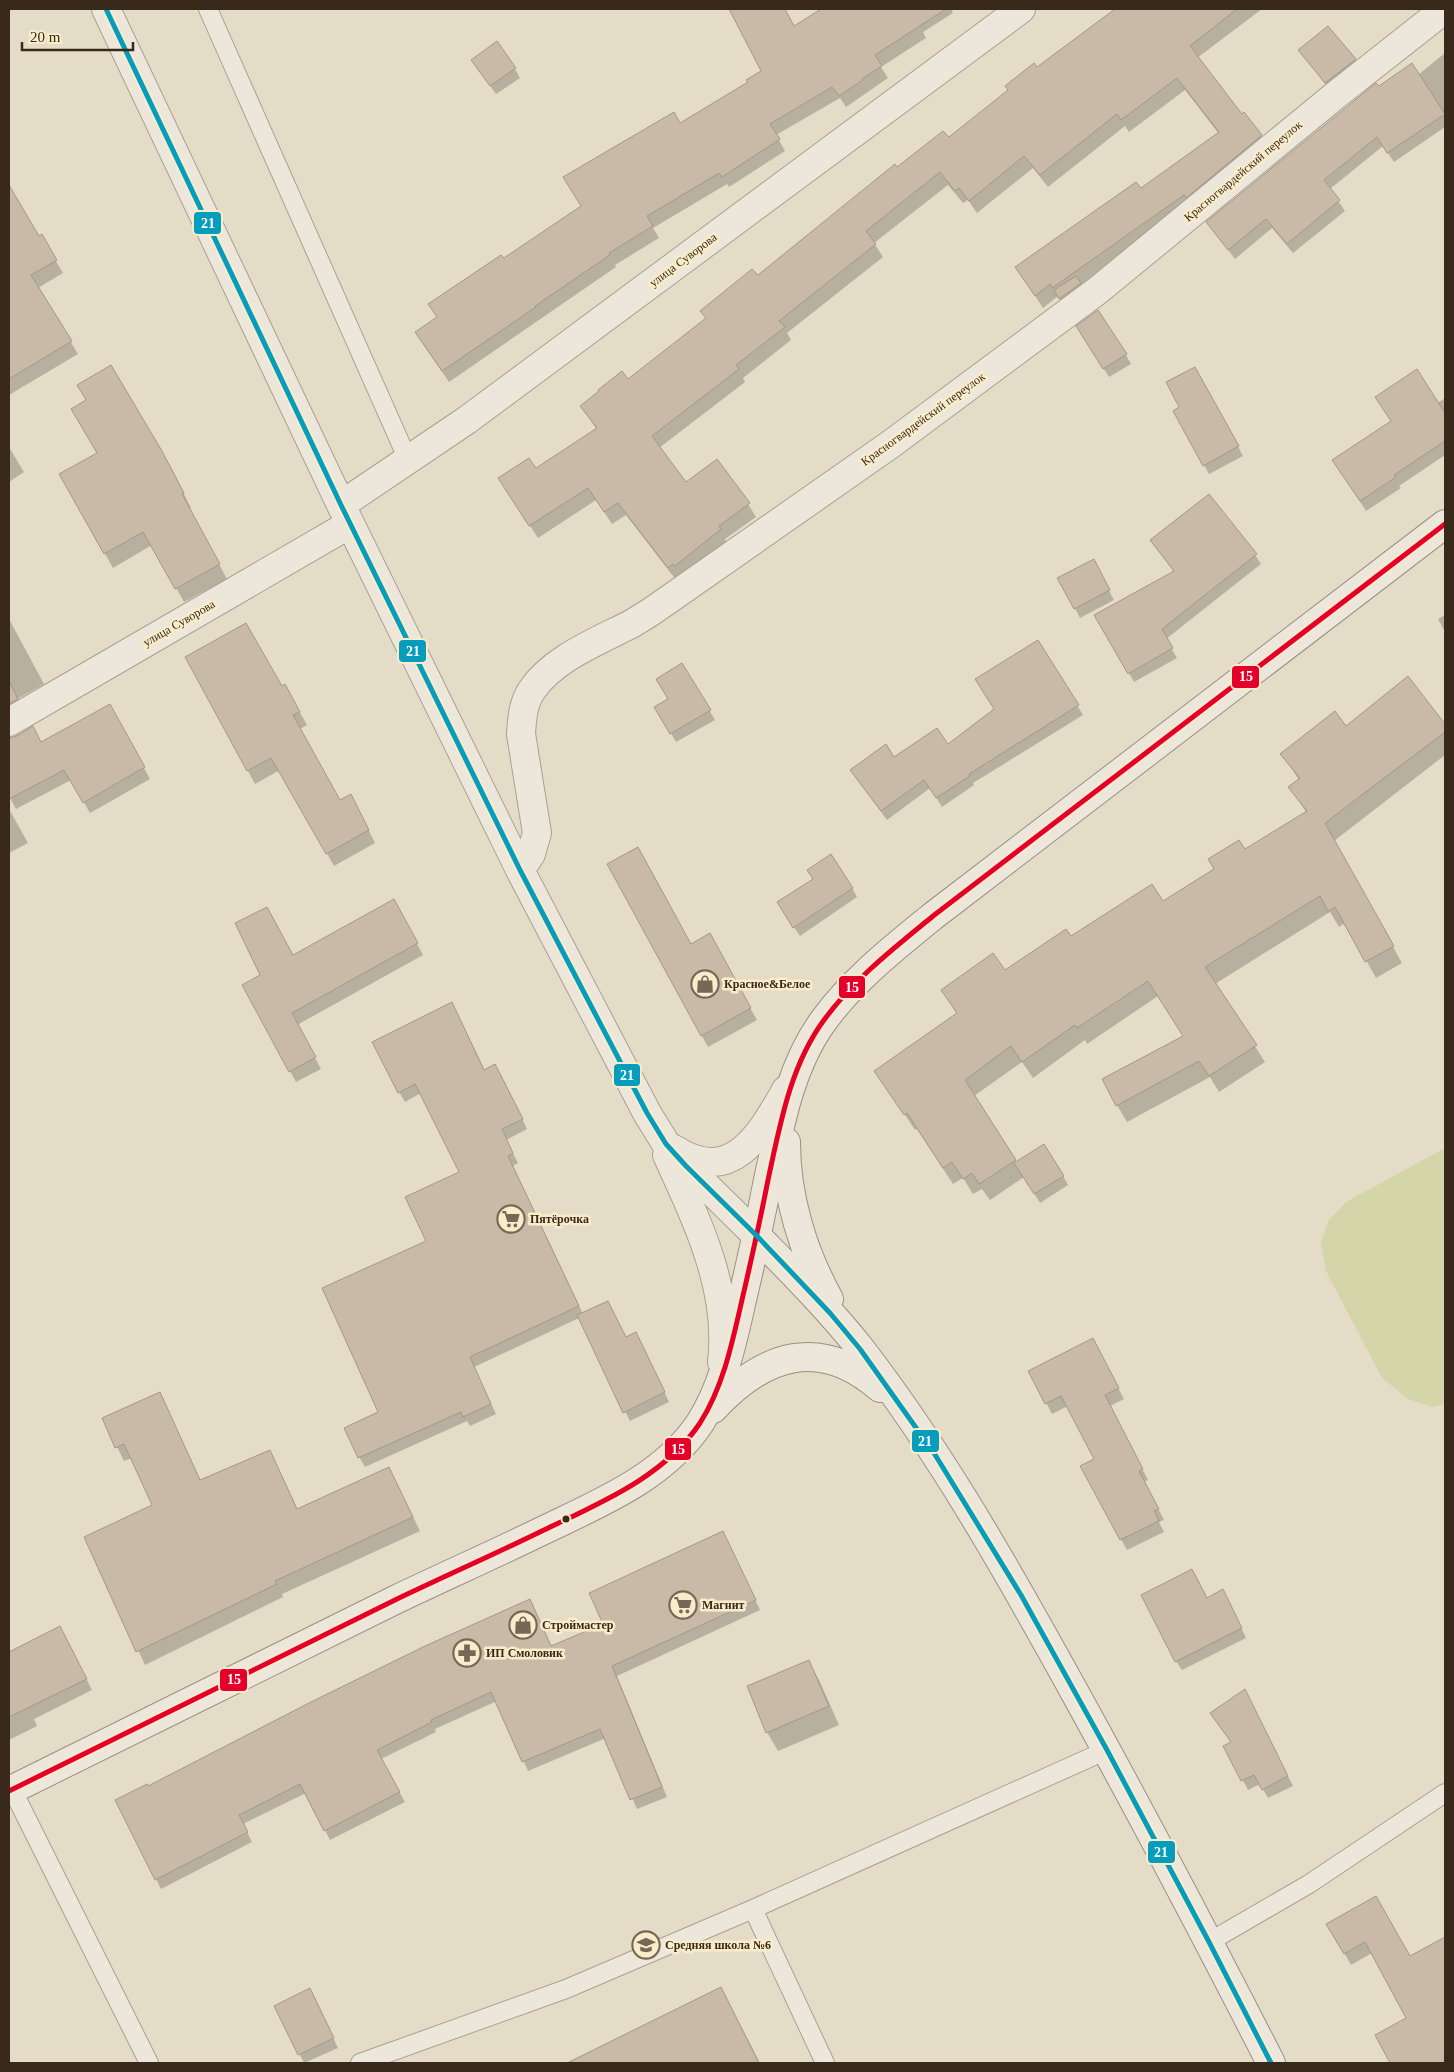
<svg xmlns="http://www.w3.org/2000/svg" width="1454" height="2072" font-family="'Times New Roman',serif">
	<rect width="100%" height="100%" fill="#e5dcc7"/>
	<!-- green -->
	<path fill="#d4d5a8" d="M1445,1148V1404L1432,1407L1408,1399L1382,1378L1326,1271L1321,1243L1328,1221L1346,1202Z"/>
	<!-- shadow -->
	<path fill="#0003" d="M730,9H785L794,27L823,9H951L953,13L923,32L926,38L881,67L888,78L846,107L840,98L776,135L785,151L729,187L727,184L653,228L659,238L615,265L616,267L449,382L423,344L438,318L503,260L582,207L680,125L750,83L762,72Z
		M1117,9H1262L1197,58L1241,116L1243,114L1261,136L1268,149L1192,207L1060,300L1058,296L1043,308L1016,267L1140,190L1219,134L1185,90L1129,132L1125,126L1048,187L1033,168L977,213L968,200L963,203L948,185L874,243L883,257L787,333L791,340L743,378L745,382L659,448L686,484L717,461L748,504L756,517L725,539L727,543L676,580L626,515L612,524L596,500L538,538L507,491L536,470L597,430L582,407L627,381L897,169L949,139L1037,69Z
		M1328,27L1355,60L1360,69L1331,92L1300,50Z
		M1445,53V127L1394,162L1383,146L1330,189L1345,211L1293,253L1272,228L1235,259L1207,222L1378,87L1418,75Z
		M478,69H515L520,78L496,94Z
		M9,185L38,238L41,236L63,273L38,288L78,354L9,395Z
		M1083,336L1126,355L1131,364L1109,377Z
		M1195,368L1243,456L1209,474L1174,411L1181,408Z
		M1445,398V455L1399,486L1401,488L1366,511L1340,470Z
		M88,401L170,466L191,508L189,509L227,579L184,602L152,545L113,568L61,475L99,454Z
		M9,447L24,472L9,482Z
		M1151,540L1255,555L1261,564L1166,639L1177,658L1134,682L1096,616L1174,572Z
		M1098,570L1114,600L1080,618L1059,578Z
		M1445,615V632L1438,619Z
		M9,619L44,684L17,699L23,710L9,720Z
		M1038,641L1083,715L973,783L974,785L942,807L930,788L887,820L857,779L893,759L948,745L995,709Z
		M186,657L282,688L292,699L307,725L300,729L340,802L358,809L375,843L334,866L280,770L255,784Z
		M682,665L715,720L676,742L656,707L669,699Z
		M1408,678L1445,726V755L1334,841L1402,963L1376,978L1345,923L1339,927L1330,912L1215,984L1265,1062L1219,1092L1210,1077L1127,1122L1117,1105L1184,1036L1158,996L1087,1044L1085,1040L1033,1078L1022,1062L974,1096L1016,1163L1063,1176L1068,1185L1040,1203L1024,1177L990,1200L982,1189L973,1194L963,1178L953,1184L917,1129L915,1130L876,1071L957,1014L942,990L1005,971L1070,938L1162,902L1306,812L1290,787L1299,780L1282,754L1345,727Z
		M110,706L150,779L90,813L71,780L16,809L9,796V739L32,728L41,744Z
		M9,809L28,843L9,853Z
		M814,880L852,888L857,897L800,936L784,912Z
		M400,912L423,955L297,1025L321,1069L296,1082L290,1071L293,956Z
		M709,935L757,1020L708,1047L702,1036L691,945Z
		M457,1013L485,1071L501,1075L527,1129L506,1140L518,1163L513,1166L583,1314L626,1338L641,1343L669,1402L630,1421L579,1318L474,1367L496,1414L470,1426L467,1421L365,1467L359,1457L379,1412L428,1241L460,1172L421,1093L405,1102L399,1092Z
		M1098,1350L1124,1399L1110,1406L1148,1480L1144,1482L1164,1520L1159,1522L1164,1532L1127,1550L1081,1466L1095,1459L1068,1406L1052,1414L1030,1372Z
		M159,1393L201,1481L269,1451L298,1510L396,1482L420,1531L282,1594L283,1597L145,1665L86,1538L154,1505L132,1458L124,1461L103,1418Z
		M723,1532L760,1610L617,1676L667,1797L637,1809L606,1738L528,1771L497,1701L435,1729L436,1732L381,1759L405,1802L330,1840L306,1793L243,1824L252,1842L161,1889L156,1879L148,1788L530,1601L552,1647L604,1625Z
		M1207,1599L1228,1600L1246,1638L1182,1670L1176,1661Z
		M60,1628L92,1690L34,1719L37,1726L9,1740V1653Z
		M808,1661L819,1680L839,1725L778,1751L767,1732Z
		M1249,1700L1293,1786L1268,1798L1260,1784L1248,1790L1225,1747L1232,1743L1217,1723Z
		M1328,1924L1410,1958L1445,1939V2022L1443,2024L1445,2028V2063H1392L1377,2035L1407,2018L1372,1953L1351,1965Z
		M721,1988L760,2063H569Z
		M315,1999L338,2048L304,2063L276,2006Z"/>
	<!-- building -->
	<path fill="#c9baa8" stroke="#a59787" d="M729,9H785L794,26L821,9H946L875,55L882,66L862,79L863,80L839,96L832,87L770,124L780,139L722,177L719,173L647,216L653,226L609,253L610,255L535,306L536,307L442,371L415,332L437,317L428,304L501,255L504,258L581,206L563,177L674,112L680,123L748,82L746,80L761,71Z
		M1115,9H1237L1190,46L1242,114L1244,112L1262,135L1186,198L1184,195L1052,288L1050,284L1035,296L1015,267L1136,182L1141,188L1219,132L1177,78L1121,120L1117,114L1040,175L1024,156L969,201L959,188L955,191L940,172L866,231L876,244L779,321L785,327L736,365L739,369L652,436L686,482L717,459L750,503L719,526L721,529L675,566L673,564L668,568L618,503L604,512L588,488L529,526L498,478L529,458L536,468L597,428L580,406L599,391L598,390L622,371L628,379L706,318L700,311L752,269L758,275L895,164L897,167L943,131L949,137L1008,90L1005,86L1034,63L1037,67Z
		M1328,26L1356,59L1325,83L1298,50Z
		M497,41L516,68L490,86L471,60Z
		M1412,63L1445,114L1387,153L1377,137L1324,180L1340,200L1287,244L1266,219L1228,250L1206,222L1376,83L1379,86Z
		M9,185L39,236L42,234L57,260L31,275L72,341L9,379Z
		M1076,276L1081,283L1059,299L1054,290Z
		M1098,310L1127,354L1103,369L1076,326Z
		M111,365L162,451L184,493L182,494L220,564L175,589L143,532L104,554L59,474L97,453L71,409L86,400L77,385Z
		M1195,367L1239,446L1203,466L1173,411L1179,407L1166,382Z
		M1417,369L1445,413V441L1394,475L1396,477L1360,501L1332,460L1391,421L1375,397Z
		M1209,494L1257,554L1162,629L1173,648L1128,674L1094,615L1174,571L1150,540Z
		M1094,559L1110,590L1074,609L1057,578Z
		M246,623L282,686L285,684L300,712L293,715L340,800L351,794L369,830L326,854L271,758L247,771L185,657Z
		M1038,640L1079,705L969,774L970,776L936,798L924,780L881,811L850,770L886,744L894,757L937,728L948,744L994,709L975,679Z
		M682,663L711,710L670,734L654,707L668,699L656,679Z
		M1408,676L1445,724V732L1325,823L1394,946L1365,962L1335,907L1328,911L1320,896L1205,967L1257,1045L1209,1076L1199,1061L1116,1106L1102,1079L1183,1036L1148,981L1077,1028L1075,1025L1022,1062L1011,1046L965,1080L1016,1160L979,1184L972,1173L963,1179L952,1162L943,1168L907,1113L904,1115L874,1071L957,1013L941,990L993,953L1005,970L1066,929L1071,936L1152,884L1163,901L1214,869L1208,859L1239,840L1245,849L1307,811L1288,787L1300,778L1280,754L1335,711L1346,726Z
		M9,681L18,699L9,704Z
		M110,704L145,767L83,803L64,770L9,799V738L17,736L33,726L41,742Z
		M638,847L691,944L710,933L751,1008L701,1036L607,864Z
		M831,854L853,888L793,928L777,902L813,879L807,870Z
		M394,899L418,943L292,1013L316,1057L289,1072L242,985L260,975L235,923L267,907L293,955Z
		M452,1002L484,1070L495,1064L523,1119L502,1129L513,1153L508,1156L579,1306L470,1357L491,1404L463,1417L461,1412L358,1458L344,1428L378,1412L322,1288L426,1241L405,1197L459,1172L415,1084L398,1093L372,1042Z
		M1044,1144L1064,1176L1034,1194L1014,1163Z
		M608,1301L626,1337L636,1332L665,1392L623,1413L577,1315Z
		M1093,1338L1119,1388L1105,1395L1143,1469L1139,1471L1159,1509L1154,1511L1159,1521L1120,1540L1080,1466L1094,1459L1061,1396L1045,1404L1028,1371Z
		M160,1392L200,1480L270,1450L297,1509L389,1467L413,1517L275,1581L277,1584L136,1652L84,1537L152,1505L124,1444L115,1448L102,1418Z
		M723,1531L756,1600L612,1666L662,1787L630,1800L600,1729L522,1762L491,1692L431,1720L432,1722L377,1750L400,1792L324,1831L300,1784L239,1815L248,1832L155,1880L115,1800L147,1784L148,1786L311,1702L425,1646L530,1599L551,1646L603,1624L589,1593Z
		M1192,1569L1207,1598L1223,1589L1242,1628L1175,1662L1141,1595Z
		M60,1626L87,1679L9,1717V1652Z
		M809,1660L829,1706L766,1733L747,1686Z
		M1245,1689L1288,1776L1262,1790L1254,1775L1241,1781L1223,1746L1231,1742L1210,1713Z
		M1376,1896L1410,1956L1445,1937V2063H1390L1375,2035L1406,2018L1365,1942L1344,1954L1326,1924Z
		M721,1987L759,2063H567Z
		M310,1988L334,2038L298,2055L274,2006Z"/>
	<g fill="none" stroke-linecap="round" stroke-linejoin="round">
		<!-- lane casing -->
		<g stroke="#a9a191" stroke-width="20">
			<path id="lane" d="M208,9L408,460
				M12,1789L149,2063
				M753,1909L825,2063
				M1209,1942L1309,1884L1445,1793
				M360,2063L566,1989L753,1909L1107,1750"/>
		</g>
		<!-- street casing -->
		<g stroke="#a9a191" stroke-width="30">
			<path id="street" d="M106,9L341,505L520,870L647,1113L666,1144L686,1166L757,1236
				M341,505L467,420L1021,9
				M9,722L350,524
				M520,870L531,854L537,833L521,734C522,718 523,703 532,690C553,658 601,640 633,623C645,616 657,608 668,600L891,444L1097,291L1337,94L1445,9
				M674,1149C732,1187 761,1134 786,1090
				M667,1155C696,1219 731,1289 722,1362"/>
		</g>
		<!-- secondary casing -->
		<g stroke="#999081" stroke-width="30">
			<path id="secondary" d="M786,1142C786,1197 803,1252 829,1299
				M757,1236C792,1272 828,1308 860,1348C938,1449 1002,1561 1064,1673C1135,1801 1204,1932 1271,2063
				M713,1409C763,1355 819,1335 880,1388
				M9,1791C138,1728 266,1663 395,1600C445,1576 495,1554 544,1530C600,1503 664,1477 700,1423C726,1382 734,1333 745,1287C753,1252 761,1216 768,1180C780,1125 790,1066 824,1020C854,979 894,948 933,916L1445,524"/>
		</g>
		<!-- lane -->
		<use href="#lane" stroke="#ece7da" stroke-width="18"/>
		<!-- street -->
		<use href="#street" stroke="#ece7da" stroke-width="28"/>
		<!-- secondary -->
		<use href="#secondary" stroke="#ece7da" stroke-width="28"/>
		<!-- bus-1 casing -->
		<g stroke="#f9eccb" stroke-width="9">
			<path id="bus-1" d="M9,1791C138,1728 266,1663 395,1600C445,1576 495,1554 544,1530C600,1503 664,1477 700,1423C726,1382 734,1333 745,1287C753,1252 761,1216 768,1180C780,1125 790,1066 824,1020C854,979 894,948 933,916L1445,524"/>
		</g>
		<!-- bus-2 casing -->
		<g stroke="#f9eccb" stroke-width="9">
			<path id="bus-2" d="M106,9L341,505L520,870L647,1113L666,1144L686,1166L757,1236L830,1313L860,1349L934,1453L1021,1595L1107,1750L1209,1942L1271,2063"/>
		</g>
		<!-- bus-1 -->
		<use href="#bus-1" stroke="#e4002b" stroke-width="5"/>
		<!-- bus-2 -->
		<use href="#bus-2" stroke="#069cbc" stroke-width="5"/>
	</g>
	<!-- icons -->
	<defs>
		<g id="shop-ring" transform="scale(1.4375)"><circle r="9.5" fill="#f9eccb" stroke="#756857" stroke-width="1.5"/><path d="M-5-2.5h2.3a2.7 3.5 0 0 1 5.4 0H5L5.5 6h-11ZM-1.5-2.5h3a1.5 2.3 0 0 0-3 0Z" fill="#756857"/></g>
		<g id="supermarket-ring" transform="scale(1.4375)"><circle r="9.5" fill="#f9eccb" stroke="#756857" stroke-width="1.5"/><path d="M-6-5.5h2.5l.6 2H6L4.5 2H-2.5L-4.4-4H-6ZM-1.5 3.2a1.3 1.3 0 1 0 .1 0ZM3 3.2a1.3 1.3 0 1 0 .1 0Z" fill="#756857"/></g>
		<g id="pharmacy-ring" transform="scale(1.4375)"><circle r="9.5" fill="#f9eccb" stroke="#756857" stroke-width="1.5"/><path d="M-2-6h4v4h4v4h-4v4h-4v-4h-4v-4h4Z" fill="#756857"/></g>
		<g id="school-ring" transform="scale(1.4375)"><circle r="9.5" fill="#f9eccb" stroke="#756857" stroke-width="1.5"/><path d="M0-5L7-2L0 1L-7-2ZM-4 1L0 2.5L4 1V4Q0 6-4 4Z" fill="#756857"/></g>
	</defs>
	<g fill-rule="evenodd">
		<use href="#shop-ring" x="705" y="984"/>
		<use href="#supermarket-ring" x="511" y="1219"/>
		<use href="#supermarket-ring" x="683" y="1605"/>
		<use href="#shop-ring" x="523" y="1625"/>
		<use href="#pharmacy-ring" x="467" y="1653"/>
		<use href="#school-ring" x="646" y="1945"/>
	</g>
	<!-- markers -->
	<circle fill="#38291a" stroke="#f9eccb" stroke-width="2" cx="566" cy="1519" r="4.5"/>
	<g text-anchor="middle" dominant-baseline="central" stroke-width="5" stroke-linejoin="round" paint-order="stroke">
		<!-- street labels -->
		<g font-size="12" fill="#38291a" stroke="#f9eccb">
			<text transform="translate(1243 171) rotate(-40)">Красногвардейский переулок</text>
			<text transform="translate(683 260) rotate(-37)">улица Суворова</text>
			<text transform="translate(923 419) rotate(-36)">Красногвардейский переулок</text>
			<text transform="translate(179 623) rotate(-30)">улица Суворова</text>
		</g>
		<!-- poi labels -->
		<g font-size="12" font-weight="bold" fill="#38291a" stroke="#f9eccb" text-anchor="start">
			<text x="724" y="984">Красное&amp;Белое</text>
			<text x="530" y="1219">Пятёрочка</text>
			<text x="702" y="1605">Магнит</text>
			<text x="542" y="1625">Строймастер</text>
			<text x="486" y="1653">ИП Смоловик</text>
			<text x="665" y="1945">Средняя школа №6</text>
		</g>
	</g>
	<g stroke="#f9eccb" stroke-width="2">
		<rect x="193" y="211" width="29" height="24" rx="5" fill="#069cbc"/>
		<rect x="398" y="639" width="29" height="24" rx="5" fill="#069cbc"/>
		<rect x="1231" y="665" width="29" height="24" rx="5" fill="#e4002b"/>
		<rect x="838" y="975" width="28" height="24" rx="5" fill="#e4002b"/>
		<rect x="613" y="1063" width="28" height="24" rx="5" fill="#069cbc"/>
		<rect x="911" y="1429" width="29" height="24" rx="5" fill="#069cbc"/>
		<rect x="664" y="1437" width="28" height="24" rx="5" fill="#e4002b"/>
		<rect x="219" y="1668" width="29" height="24" rx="5" fill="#e4002b"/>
		<rect x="1147" y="1840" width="29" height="24" rx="5" fill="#069cbc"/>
	</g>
	<g font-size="14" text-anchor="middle" font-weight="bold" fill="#fff">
		<text x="208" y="228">21</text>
		<text x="413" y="656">21</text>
		<text x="1246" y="681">15</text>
		<text x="852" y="992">15</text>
		<text x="627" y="1080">21</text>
		<text x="925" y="1446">21</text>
		<text x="678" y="1454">15</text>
		<text x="234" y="1684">15</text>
		<text x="1161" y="1857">21</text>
	</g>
	<!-- border -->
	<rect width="1454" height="2072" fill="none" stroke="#38291a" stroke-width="20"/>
	<!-- scale -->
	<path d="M22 42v8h111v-8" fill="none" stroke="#38291a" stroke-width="2.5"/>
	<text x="30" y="42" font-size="15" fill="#38291a" stroke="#f9eccb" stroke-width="4" paint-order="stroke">20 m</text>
</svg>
